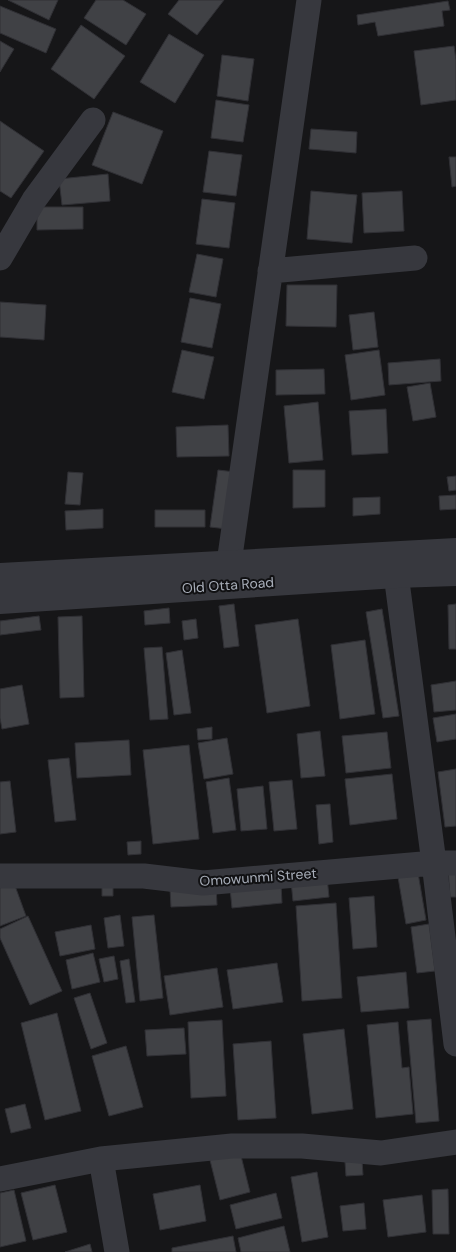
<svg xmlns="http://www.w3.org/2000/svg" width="456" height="1252" font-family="'DM Sans',sans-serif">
	<rect width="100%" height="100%" fill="#161618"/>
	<!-- building -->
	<path fill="#404145" stroke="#303035" d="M8,0H58L49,20Z
		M96,0H123L146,14L126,45L84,18Z
		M179,0H224L197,35L168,14Z
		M448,1L450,10L442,11L444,26L378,36L375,22L358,25L357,15Z
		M0,6L56,29L46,53L0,33Z
		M81,25L125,56L94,99L51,69Z
		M169,34L204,55L175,103L140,82Z
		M0,41L14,49L0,72Z
		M454,46L456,60V100L421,105L414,51Z
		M222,55L254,59L248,101L217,96Z
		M216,100L249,105L243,142L211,138Z
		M113,112L163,131L142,184L92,165Z
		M0,121L44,151L11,198L0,191Z
		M311,129L357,132L356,153L309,149Z
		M209,151L242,155L236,196L203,192Z
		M449,157H456V186L452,187Z
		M108,174L110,201L62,205L59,179Z
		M311,191L357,195L352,243L307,239Z
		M402,191L404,231L364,233L362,193Z
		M202,199L235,203L229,248L196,244Z
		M37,207H83V229L37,230Z
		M197,254L223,259L216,297L189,292Z
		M287,285H337L336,327L286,326Z
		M190,298L221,304L212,348L181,342Z
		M0,302L46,305L44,340L0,337Z
		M374,312L378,347L353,350L349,315Z
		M182,350L214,357L204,399L172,392Z
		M379,350L385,395L351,400L345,355Z
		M440,359L441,381L389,385L388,363Z
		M324,369L325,394L276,395V370Z
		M430,383L436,417L413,421L407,387Z
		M318,402L323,460L289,463L284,406Z
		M386,409L388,453L352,455L349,411Z
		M228,425L229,456L177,457L176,427Z
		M218,470L235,472L227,529L210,527Z
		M293,470H325V507L293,508Z
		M68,472L83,473L80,505L65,504Z
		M456,476V490L449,491L447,477Z
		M456,495V509L440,510L439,496Z
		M380,497V514L353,516V498Z
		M103,509V528L66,530L65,511Z
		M155,510H205V527H155Z
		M234,604L239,646L224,648L219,606Z
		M456,604V649H449L448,605Z
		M169,608L170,623L145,625L144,611Z
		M382,609L399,716L383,718L366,612Z
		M39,616L41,630L0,635V621Z
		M82,616L84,697L60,698L58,617Z
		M196,619L198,638L184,640L182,621Z
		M298,619L310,706L267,713L255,625Z
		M365,640L375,714L340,719L331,645Z
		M162,647L168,719L150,720L144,648Z
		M182,650L191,713L174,715L166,653Z
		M456,681V710L434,712L431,685Z
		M22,685L29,724L2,729L0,718V689Z
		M456,714V739L437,742L433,718Z
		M212,727V739L198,740L197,729Z
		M320,731L325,776L301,778L297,734Z
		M387,732L391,768L346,773L342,736Z
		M227,738L233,774L204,779L198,743Z
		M129,740L131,775L77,778L75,743Z
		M189,745L199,839L153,844L143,750Z
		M69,758L76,820L55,822L48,760Z
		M456,769V826L445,827L438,772Z
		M392,774L397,819L350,825L345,779Z
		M229,778L236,830L213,833L206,782Z
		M292,780L297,829L274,831L269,782Z
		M10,781L16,832L0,834V782Z
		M263,786L267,829L241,831L237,789Z
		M330,804L333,842L319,844L316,805Z
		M141,841V854L128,855L127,842Z
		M448,868H456V897H450Z
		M418,873L426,920L406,924L398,877Z
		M327,877L329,897L293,901L291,881Z
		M102,881H113V896H102Z
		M14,883L26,916L0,926V888Z
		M281,884L282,903L232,908L230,888Z
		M216,886L217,905L171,907L170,889Z
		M374,896L377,947L353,949L349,898Z
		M336,903L342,998L302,1001L296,906Z
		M120,915L124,946L108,948L104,918Z
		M154,915L163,998L140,1001L132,917Z
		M28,916L62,991L30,1005L0,938V929Z
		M429,924L435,971L417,973L411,927Z
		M91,925L95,949L60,956L55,932Z
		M93,953L100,982L72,989L66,960Z
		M114,956L118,979L104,982L99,959Z
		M129,959L135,1002L126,1003L120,961Z
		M277,963L283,1002L233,1009L227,970Z
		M217,968L223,1007L170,1015L164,976Z
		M406,972L409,1008L361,1012L357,977Z
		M90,993L107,1043L91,1049L74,998Z
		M57,1013L81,1111L45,1120L21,1023Z
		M431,1019L439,1121L416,1123L407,1021Z
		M222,1020L226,1096L191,1098L188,1022Z
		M398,1022L402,1068L409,1067L413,1114L376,1118L367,1025Z
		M184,1028L186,1054L147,1056L145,1030Z
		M344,1029L353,1109L312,1114L303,1034Z
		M271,1041L276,1118L238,1120L233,1044Z
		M126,1046L143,1107L109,1116L92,1056Z
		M25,1104L31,1128L11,1133L5,1109Z
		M240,1152L250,1192L220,1200L210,1160Z
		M362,1160L363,1175L346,1176L345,1162Z
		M317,1172L328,1237L302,1242L291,1177Z
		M55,1185L67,1232L33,1240L21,1193Z
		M200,1185L206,1221L160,1230L153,1194Z
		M448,1189L449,1234H433L432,1190Z
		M14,1190L26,1241L0,1247V1193Z
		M276,1193L282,1218L236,1229L230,1205Z
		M422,1195L426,1232L388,1237L383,1200Z
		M364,1203L366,1229L343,1231L340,1206Z
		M284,1226L290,1252H241L238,1238Z
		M233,1236L236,1252H172V1248Z
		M90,1244L92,1252H65Z"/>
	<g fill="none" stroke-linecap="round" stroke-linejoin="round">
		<!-- minor -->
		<path stroke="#37383e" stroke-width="25" d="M0,258L34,200L93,120
			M270,271L415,258
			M229,563L309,0
			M396,574L434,863L456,1044
			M0,876H144L203,883L434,863H456
			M101,1159L117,1252
			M0,1179L101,1159L232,1146H302L381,1153L456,1142"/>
		<!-- tertiary -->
		<path stroke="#37383e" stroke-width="28" d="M0,577L456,552
			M0,600L396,574L456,572"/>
	</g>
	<g text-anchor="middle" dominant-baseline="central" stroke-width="4" stroke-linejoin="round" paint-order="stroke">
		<!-- street labels -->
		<g font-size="14" fill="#a8aeb9" stroke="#111113">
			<text transform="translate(228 585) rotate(-4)">Old Otta Road</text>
			<text transform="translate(258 877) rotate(-4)">Omowunmi Street</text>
		</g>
	</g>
</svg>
